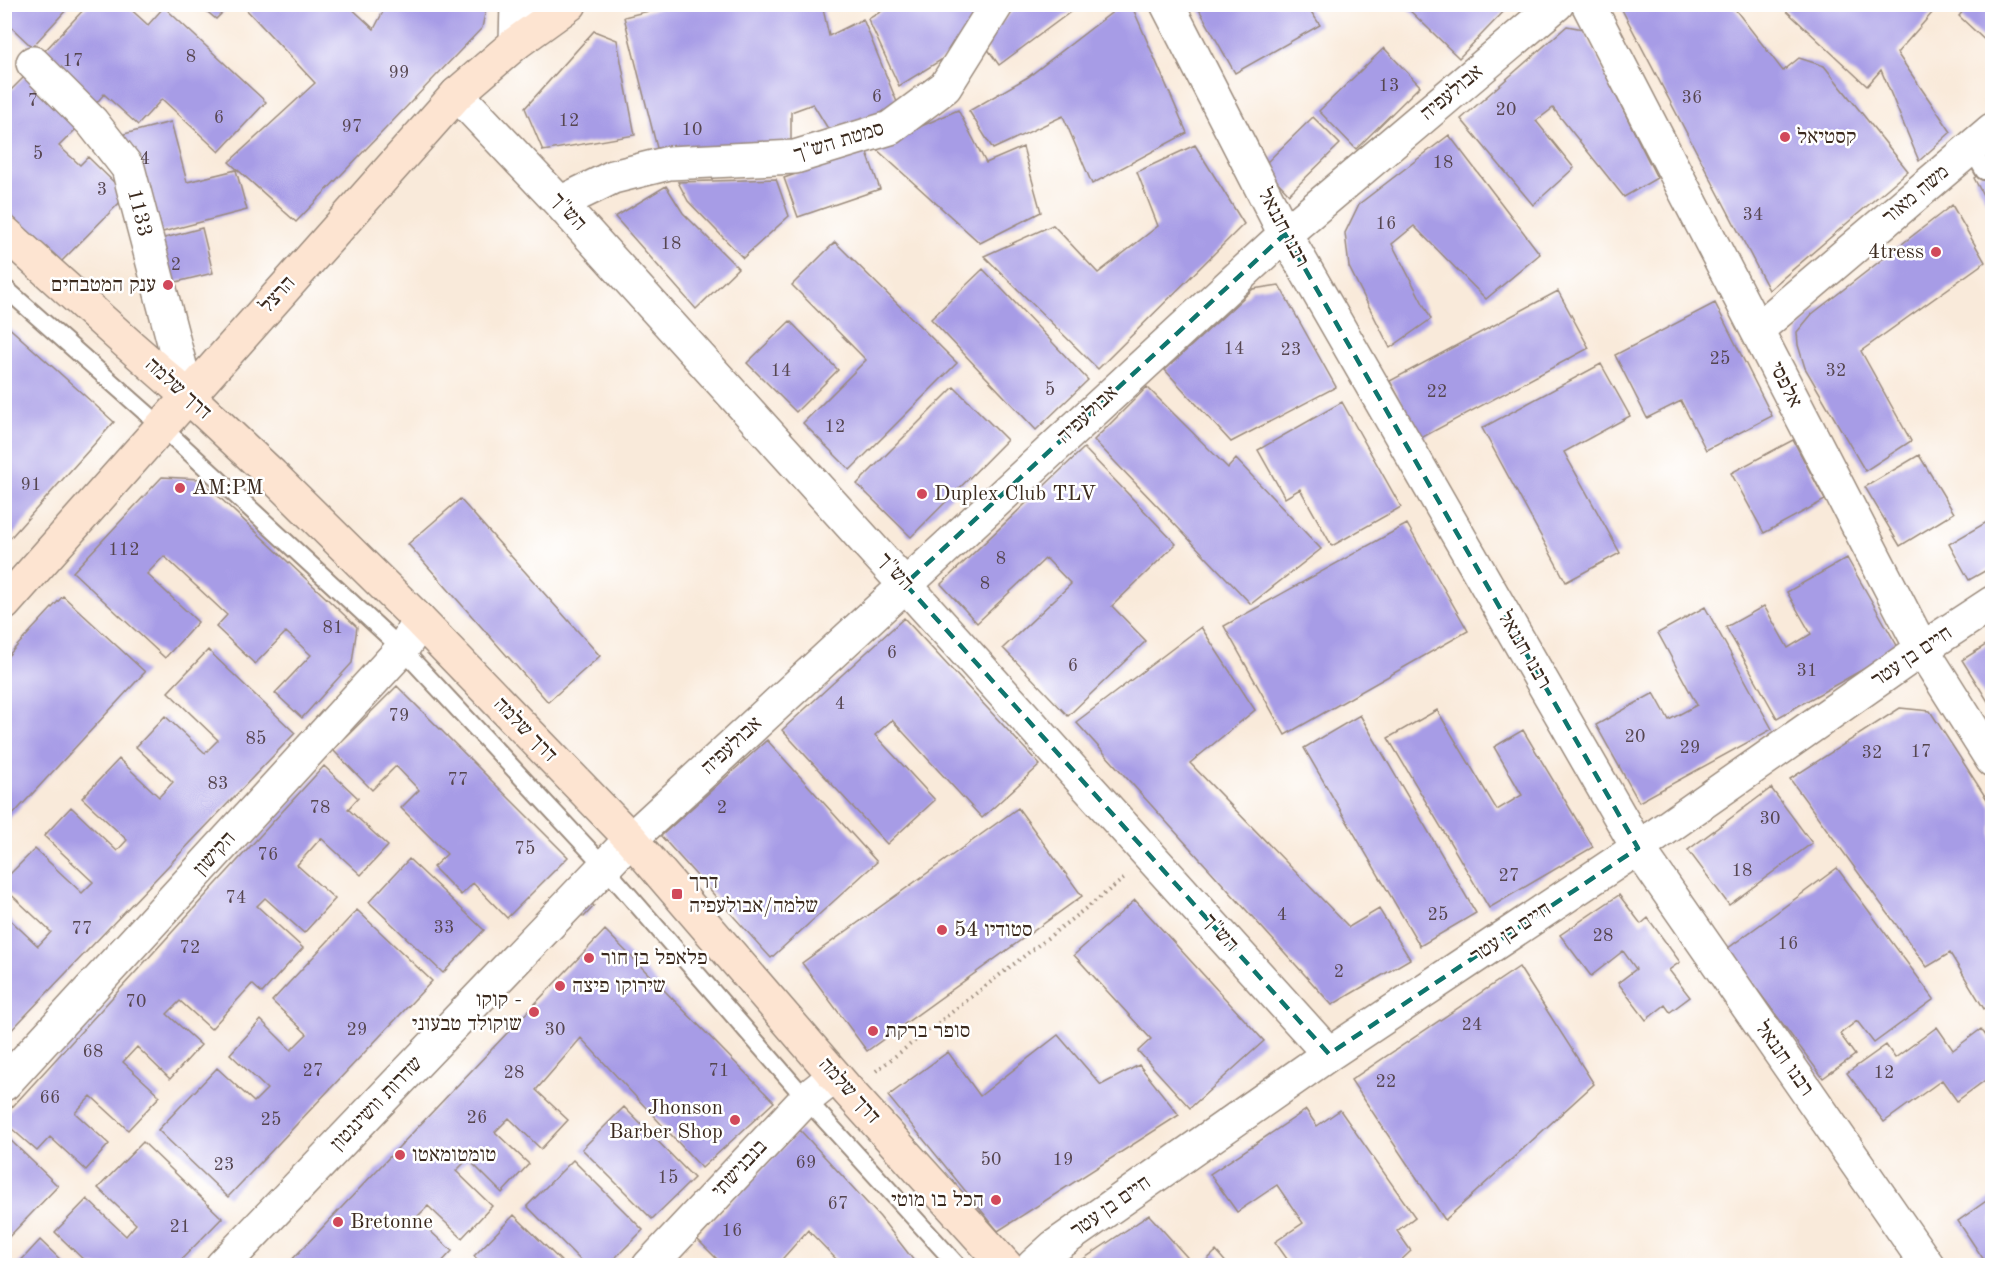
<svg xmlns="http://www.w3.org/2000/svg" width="1997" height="1270" font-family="'Old Standard TT','Frank Ruhl Libre',serif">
	<rect width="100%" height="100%" fill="#fff"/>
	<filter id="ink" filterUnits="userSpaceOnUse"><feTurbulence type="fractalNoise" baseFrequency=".0167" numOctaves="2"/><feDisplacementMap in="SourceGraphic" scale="12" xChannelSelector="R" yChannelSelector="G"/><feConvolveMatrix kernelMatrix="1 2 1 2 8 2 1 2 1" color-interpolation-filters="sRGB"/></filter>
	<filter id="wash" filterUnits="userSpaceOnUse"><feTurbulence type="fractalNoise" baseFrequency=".008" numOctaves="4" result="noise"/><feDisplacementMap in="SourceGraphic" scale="24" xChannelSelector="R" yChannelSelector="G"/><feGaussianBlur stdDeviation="1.35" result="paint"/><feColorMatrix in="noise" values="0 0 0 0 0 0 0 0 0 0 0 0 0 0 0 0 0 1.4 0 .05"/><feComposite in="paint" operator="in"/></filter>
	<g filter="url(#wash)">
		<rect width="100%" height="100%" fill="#f9eada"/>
		<g id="blocks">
			<!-- building -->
			<path fill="#a79ce6" d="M4,4H64L68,8L32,47L10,26L4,32Z
				M198,4H231L216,19Z
				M247,4H347L374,29L387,4H487L482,28L296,222L229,162L315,83L244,7Z
				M677,4H822L829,36L863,19L899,107L830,132L813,104L791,112V145L658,152L624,17Z
				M894,4H986L954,52L899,86L868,19Z
				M1020,4H1081L999,65L982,41Z
				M1123,4H1131L1187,133L1092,184L1063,116L993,149L969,111L1028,77Z
				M1196,4H1306L1320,25L1235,73Z
				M1403,4H1511L1459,58Z
				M1619,4H1731L1783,71L1799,58L1824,66L1908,171L1769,290Z
				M1779,4H1940L1897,53L1951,132L1919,161L1881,70L1867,86Z
				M1969,4H1992V47L1959,16Z
				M88,5H126L148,25L164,7L266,102L219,152L162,99L138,125L104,94L94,106L40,56Z
				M1567,26L1583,29L1657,178L1624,197L1553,108L1536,121L1574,168L1533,205L1461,119Z
				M594,31L617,40L635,135L543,151L525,108Z
				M1384,48L1420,86L1356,149L1319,111Z
				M31,70L83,122L59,146L80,165L88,157L127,195L57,266L4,215V97Z
				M958,110L986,163L1023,147L1041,212L980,243L874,147Z
				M1313,117L1340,144L1289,194L1263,166Z
				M171,122L187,182L236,170L247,210L151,235L124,134Z
				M1449,135L1540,254L1486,299L1414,226L1392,244L1431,319L1390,348L1349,267L1345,233L1359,204Z
				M1195,145L1244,224L1098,369L984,256L1053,225L1098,273L1158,226L1137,172Z
				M866,150L880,189L798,217L784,178Z
				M1992,164V212L1974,178Z
				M776,179L789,216L743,258L688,201L678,182Z
				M666,186L683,213L738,268L696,309L615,217Z
				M1952,205L1985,262L1861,351L1911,441L1865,471L1805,368L1798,345L1797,332L1812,314Z
				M202,228L213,273L168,284L157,240Z
				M835,242L957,363L850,470L803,423L866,360L792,285Z
				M983,269L1088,380L1036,430L931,319Z
				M1279,285L1336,387L1231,442L1165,370L1253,289Z
				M1558,291L1589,348L1421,438L1390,381Z
				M1715,303L1772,416L1706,450L1681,401L1647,418L1615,355Z
				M790,321L838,370L796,412L747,363Z
				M4,323L114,422L4,545Z
				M1601,364L1630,416L1564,452L1620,553L1566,582L1482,428Z
				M954,387L1007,440L911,537L857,484Z
				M1147,387L1228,468L1236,459L1321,549L1251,604L1094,440Z
				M1342,402L1401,507L1332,546L1300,489L1285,498L1258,450Z
				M1793,440L1825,500L1764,533L1731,473Z
				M1084,448L1176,544L1112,606L1146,641L1068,716L1003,648L1071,584L1046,558L977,623L941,584Z
				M1919,455L1954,513L1900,546L1865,487Z
				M162,477L200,479L357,627L352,663L302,718L275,693L311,655L286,632L255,664L216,627L227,615L164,556L147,574L198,622L165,658L73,572Z
				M460,499L600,656L548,702L408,544Z
				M1992,519V567L1969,580L1949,544Z
				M1407,524L1468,631L1285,735L1224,626Z
				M1847,558L1899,649L1777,718L1726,627L1764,606L1788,648L1811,634L1787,592Z
				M63,596L145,672L8,820L4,817V660Z
				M1705,607L1772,729L1639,802L1596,725L1654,693L1669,720L1697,705L1658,633Z
				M904,618L1040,765L982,818L892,720L875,735L935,800L887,844L782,730Z
				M1201,627L1255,710L1190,763L1349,927L1379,909L1410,959L1332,1005L1076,722Z
				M1992,641V708L1962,660Z
				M208,650L295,733L4,1038V980L7,978L4,976V914L38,946L51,932L4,888V880L35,849L82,893L93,882L44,836L71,807L117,851L127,840L82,798L119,759L159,797L173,782L136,747L165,716L205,753L218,740L168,692Z
				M397,686L568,857L507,918L473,883L461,895L433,867L447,854L401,808L419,790L396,766L372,790L333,750Z
				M1900,708L1930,711L1992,807V1003L1984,1009L1950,953L1927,967L1790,779Z
				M1437,710L1497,810L1522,795L1494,747L1523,730L1593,847L1489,908L1388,738Z
				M1360,715L1476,913L1420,946L1304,748Z
				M767,740L877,862L771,958L661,836Z
				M324,766L358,798L348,809L388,846L361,875L321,838L297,865L335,899L304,933L265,898L257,906L303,948L262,993L252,984L211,1029L180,1001L167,1014L201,1045L170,1079L137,1047L123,1062L160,1096L128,1130L91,1096L75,1113L109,1144L86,1170L50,1137L37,1151L4,1122V1116Z
				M1771,788L1812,843L1729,905L1688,850Z
				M1018,808L1082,896L867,1051L802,963Z
				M409,859L484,930L443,973L369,902Z
				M1837,868L1934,999L1874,1043L1857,1021L1840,1034L1855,1055L1823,1078L1727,949Z
				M1619,895L1641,924L1648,918L1680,962L1669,970L1690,997L1670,1012L1665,1005L1646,1020L1618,983L1636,969L1623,951L1591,976L1560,935Z
				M584,896L594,906L584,917L573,906Z
				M1135,900L1264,1041L1190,1108L1138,1051L1151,1039L1074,955Z
				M357,910L432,981L228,1197L158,1130L217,1068L254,1102L267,1089L230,1054L261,1020L291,1050L307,1034L272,1001Z
				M605,930L774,1102L702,1168L581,1038L536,1090L568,1120L541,1149L509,1118L495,1132L529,1164L502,1193L468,1159L456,1171L492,1206L462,1238L428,1206L416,1218L452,1251L438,1266H286Z
				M1519,967L1594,1084L1445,1220L1351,1080Z
				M1937,1027L1953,1050L1981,1029L1992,1044V1075L1957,1101L1942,1080L1884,1122L1847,1073L1886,1045L1895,1058Z
				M1058,1035L1101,1085L1139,1065L1179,1115L998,1231L888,1096L948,1052L980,1096Z
				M624,1107L694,1178L652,1219L582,1149Z
				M1306,1110L1317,1126L1340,1110L1415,1217L1397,1231L1411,1251L1395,1266H1368L1359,1257L1347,1266H1292L1275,1242L1303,1223L1277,1185L1237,1212L1210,1174Z
				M800,1130L880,1217L918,1266H836L839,1262L808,1230L776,1266H724L697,1239Z
				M4,1134L58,1186L4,1242Z
				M143,1142L222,1218L175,1266H90L55,1232L87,1199L126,1236L136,1224L98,1188Z
				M573,1160L643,1230L607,1266H586L527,1206Z
				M1992,1197V1266H1988L1958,1221Z
				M514,1215L566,1266H484L474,1256Z
				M1149,1215L1195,1266H1073Z
				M40,1240L67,1266H16Z
				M1216,1251L1229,1266H1201Z"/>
		</g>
	</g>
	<g filter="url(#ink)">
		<use href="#blocks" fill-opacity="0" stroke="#9a8a7c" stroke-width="1.5"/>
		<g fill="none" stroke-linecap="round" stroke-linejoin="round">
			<!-- lane casing -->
			<g stroke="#9a8a7c" stroke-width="20">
				<path id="lane" d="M1971,148L1984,171
					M4,287L162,427L402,649L593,854L806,1099L958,1266"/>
			</g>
			<!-- street casing -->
			<g stroke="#9a8a7c" stroke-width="36">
				<path id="street" d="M1167,4L1285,234L1638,848L1928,1266
					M1588,4L1922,649L1992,760
					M516,43L517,4
					M33,63L92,122L128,168L188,396
					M457,94L560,203L1329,1054
					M560,203L613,177L669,163L795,157L890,128L945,87L997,4
					M1757,330L1992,130
					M4,1084L402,649L410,637L418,619
					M222,1266L631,839L1285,234L1557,4
					M649,1266L806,1099L835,1076
					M1033,1266L1054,1247L1329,1054L1638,848L1922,649L1992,603"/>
			</g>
			<!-- secondary casing -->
			<g stroke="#9a8a7c" stroke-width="36">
				<path id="secondary" d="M4,232L127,343L191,399L272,475L418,619L631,839L849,1092L1006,1266
					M4,604L457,94L516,43L570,4"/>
			</g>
			<!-- path -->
			<path stroke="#9a8a7c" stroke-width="4" stroke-dasharray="1.5 4.5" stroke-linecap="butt" d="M876,1071L1126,877"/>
			<!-- lane -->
			<use href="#lane" stroke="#fff" stroke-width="16"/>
			<!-- street -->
			<use href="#street" stroke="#fff" stroke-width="33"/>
			<!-- secondary -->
			<use href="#secondary" stroke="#fde4d1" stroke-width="33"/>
		</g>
	</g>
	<!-- marked area -->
	<path fill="none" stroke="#0f766e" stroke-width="4.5" stroke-dasharray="12 8" stroke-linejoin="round" d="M1285,234L1638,848L1329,1054L905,584Z"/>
	<!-- markers -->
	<g fill="#d1495b" stroke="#fff" stroke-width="2">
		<circle cx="1785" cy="137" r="6"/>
		<circle cx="1936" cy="252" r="6"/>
		<circle cx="168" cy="285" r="6"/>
		<circle cx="180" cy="488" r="6"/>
		<circle cx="922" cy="494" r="6"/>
		<rect x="671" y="888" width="12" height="12" rx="3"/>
		<circle cx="942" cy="930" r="6"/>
		<circle cx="589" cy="958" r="6"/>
		<circle cx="560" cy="986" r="6"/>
		<circle cx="534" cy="1012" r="6"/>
		<circle cx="873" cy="1031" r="6"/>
		<circle cx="735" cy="1120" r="6"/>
		<circle cx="400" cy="1155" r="6"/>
		<circle cx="996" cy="1200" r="6"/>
		<circle cx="338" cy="1222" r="6"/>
	</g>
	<g text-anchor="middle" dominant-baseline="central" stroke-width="5" stroke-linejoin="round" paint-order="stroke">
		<!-- number labels -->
		<g font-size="18" fill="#564650">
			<text x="191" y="57">8</text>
			<text x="73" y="61">17</text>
			<text x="399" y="73">99</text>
			<text x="1389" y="86">13</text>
			<text x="877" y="97">6</text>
			<text x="1692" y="98">36</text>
			<text x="33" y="101">7</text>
			<text x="1506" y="110">20</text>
			<text x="219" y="118">6</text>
			<text x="569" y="121">12</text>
			<text x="352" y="127">97</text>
			<text x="692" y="130">10</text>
			<text x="38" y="154">5</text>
			<text x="145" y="159">4</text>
			<text x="1443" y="163">18</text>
			<text x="102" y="190">3</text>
			<text x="1753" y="215">34</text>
			<text x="1386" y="224">16</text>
			<text x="671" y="244">18</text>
			<text x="176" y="265">2</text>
			<text x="1234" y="349">14</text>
			<text x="1291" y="350">23</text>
			<text x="1720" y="359">25</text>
			<text x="781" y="371">14</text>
			<text x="1836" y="371">32</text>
			<text x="1050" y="390">5</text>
			<text x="1437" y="392">22</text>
			<text x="835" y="427">12</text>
			<text x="31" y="485">91</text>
			<text x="124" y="550">112</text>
			<text x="1001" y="559">8</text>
			<text x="985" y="584">8</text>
			<text x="333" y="628">81</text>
			<text x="892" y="653">6</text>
			<text x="1073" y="666">6</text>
			<text x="1807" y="671">31</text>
			<text x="840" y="704">4</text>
			<text x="399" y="716">79</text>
			<text x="1635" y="737">20</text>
			<text x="256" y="739">85</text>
			<text x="1690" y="748">29</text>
			<text x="1921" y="752">17</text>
			<text x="1872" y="753">32</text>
			<text x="458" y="780">77</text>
			<text x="218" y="784">83</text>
			<text x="320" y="808">78</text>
			<text x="722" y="808">2</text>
			<text x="1770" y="819">30</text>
			<text x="525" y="849">75</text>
			<text x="268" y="855">76</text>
			<text x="1742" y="871">18</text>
			<text x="1509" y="876">27</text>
			<text x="236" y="898">74</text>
			<text x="1282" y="915">4</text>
			<text x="1438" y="915">25</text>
			<text x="444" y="928">33</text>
			<text x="82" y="929">77</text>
			<text x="1603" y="936">28</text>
			<text x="1788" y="944">16</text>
			<text x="190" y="948">72</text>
			<text x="1339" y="972">2</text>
			<text x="136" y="1002">70</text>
			<text x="1472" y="1025">24</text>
			<text x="357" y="1030">29</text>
			<text x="555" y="1030">30</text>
			<text x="93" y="1052">68</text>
			<text x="313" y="1071">27</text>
			<text x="719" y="1071">71</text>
			<text x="514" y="1073">28</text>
			<text x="1884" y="1073">12</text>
			<text x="1386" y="1082">22</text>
			<text x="50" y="1098">66</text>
			<text x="477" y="1118">26</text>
			<text x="271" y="1120">25</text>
			<text x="991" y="1160">50</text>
			<text x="1063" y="1160">19</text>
			<text x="806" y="1163">69</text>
			<text x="224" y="1165">23</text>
			<text x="668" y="1178">15</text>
			<text x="838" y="1204">67</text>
			<text x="180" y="1227">21</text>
			<text x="732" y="1231">16</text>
		</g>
		<!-- street labels -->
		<g font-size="21" fill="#3b2a1e" stroke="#fff">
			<text transform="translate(1452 93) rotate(-40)">אבולעפיה</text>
			<text transform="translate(839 142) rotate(-17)">סמטת הש"ך</text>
			<text transform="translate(1916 195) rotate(-40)">משה מאור</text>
			<text transform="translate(568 212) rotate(48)">הש"ך</text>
			<text transform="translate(139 213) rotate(76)">1133</text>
			<text transform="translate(1283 228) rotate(62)">רבנו חננאל</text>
			<text transform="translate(278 295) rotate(-48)">הרצל</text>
			<text transform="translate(1785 385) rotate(63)">אלפסי</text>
			<text transform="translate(178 389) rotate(42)">דרך שלמה</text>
			<text transform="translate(1088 415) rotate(-43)">אבולעפיה</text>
			<text transform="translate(895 572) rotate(48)">הש"ך</text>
			<text transform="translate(1524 650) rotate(60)">רבנו חננאל</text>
			<text transform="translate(1912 657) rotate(-34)">חיים בן עטר</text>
			<text transform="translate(525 730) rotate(46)">דרך שלמה</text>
			<text transform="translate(732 746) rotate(-43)">אבולעפיה</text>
			<text transform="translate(215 854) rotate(-48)">הקישון</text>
			<text transform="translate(1220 933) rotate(48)">הש"ך</text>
			<text transform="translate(1511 933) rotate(-34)">חיים בן עטר</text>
			<text transform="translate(1784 1059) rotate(55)">רבנו חננאל</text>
			<text transform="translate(849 1091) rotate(48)">דרך שלמה</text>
			<text transform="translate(377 1104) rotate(-46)">שדרות וושינגטון</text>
			<text transform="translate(740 1169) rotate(-47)">בנבנישתי</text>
			<text transform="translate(1111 1207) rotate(-35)">חיים בן עטר</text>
		</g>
		<!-- poi labels -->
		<g font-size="21" fill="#3b2a1e" stroke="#fff" text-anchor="start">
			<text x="1797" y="137">קסטיאל</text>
			<text x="1924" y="252" text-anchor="end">4tress</text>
			<text x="156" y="285" text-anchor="end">ענק המטבחים</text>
			<text x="192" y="488">AM:PM</text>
			<text x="934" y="494">Duplex Club TLV</text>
			<text x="689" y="882">דרך<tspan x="689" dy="24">שלמה/אבולעפיה</tspan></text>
			<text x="954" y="930">סטודיו 54</text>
			<text x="601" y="958">פלאפל בן חור</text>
			<text x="572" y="986">שירוקו פיצה</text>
			<text x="522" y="1000" text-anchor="end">קוקו -<tspan x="522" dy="24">שוקולד טבעוני</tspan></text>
			<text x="885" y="1031">סופר ברקת</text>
			<text x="723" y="1108" text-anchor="end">Jhonson<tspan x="723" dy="24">Barber Shop</tspan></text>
			<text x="412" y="1155">טומטומאטו</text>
			<text x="984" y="1200" text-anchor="end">הכל בו מוטי</text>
			<text x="350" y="1222">Bretonne</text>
		</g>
	</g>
	<!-- margin -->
	<rect width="1997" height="1270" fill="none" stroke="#fff" stroke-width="24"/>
</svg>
